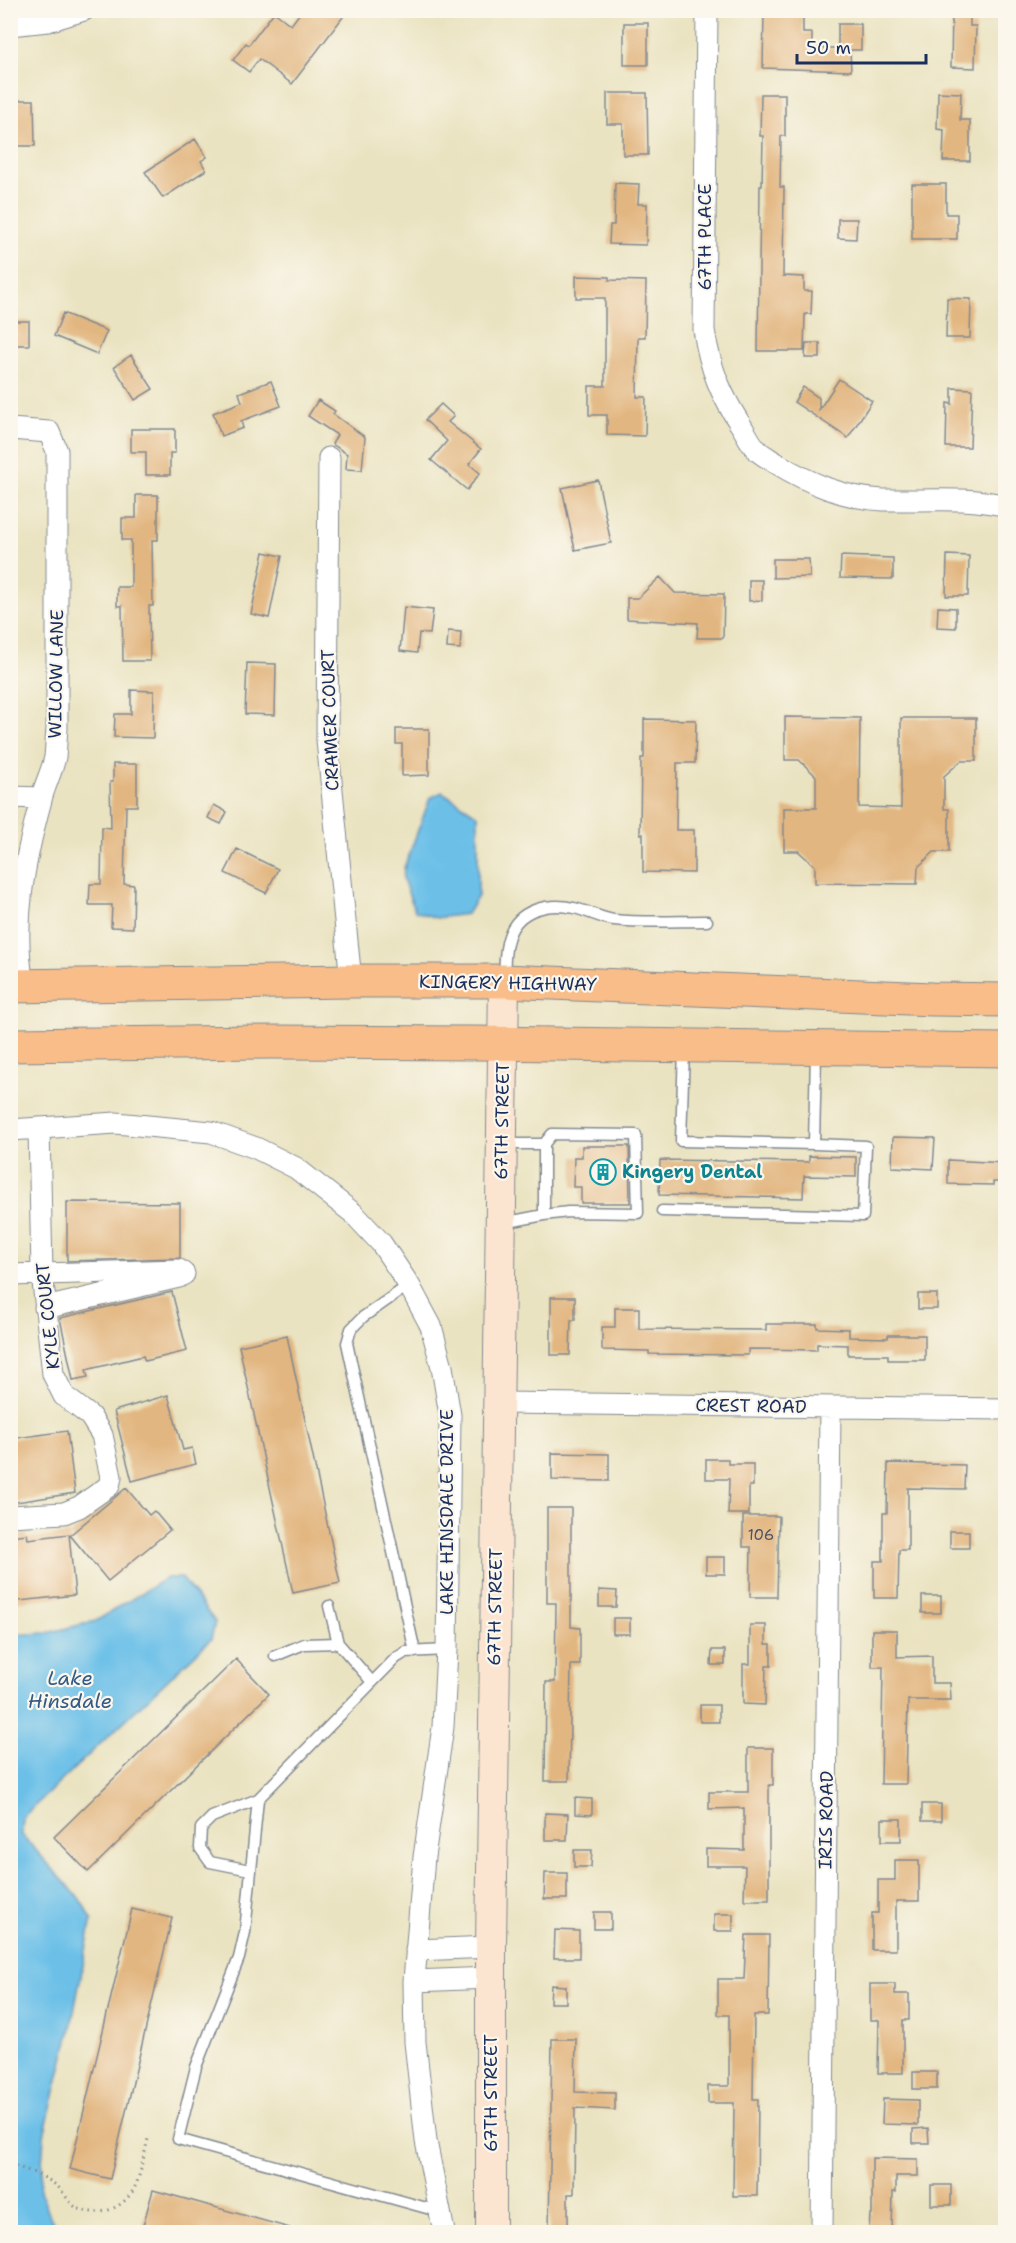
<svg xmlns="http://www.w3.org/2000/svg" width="1016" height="2243" font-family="'Shantell Sans',sans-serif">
	<rect width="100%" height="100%" fill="#fbf7ec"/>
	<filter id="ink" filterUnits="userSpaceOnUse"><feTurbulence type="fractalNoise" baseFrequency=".0167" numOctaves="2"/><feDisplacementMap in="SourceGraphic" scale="12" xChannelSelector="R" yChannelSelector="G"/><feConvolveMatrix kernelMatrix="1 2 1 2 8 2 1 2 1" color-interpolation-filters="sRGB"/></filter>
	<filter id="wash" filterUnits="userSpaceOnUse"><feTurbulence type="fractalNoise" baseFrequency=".008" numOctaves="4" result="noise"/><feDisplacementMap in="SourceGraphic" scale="24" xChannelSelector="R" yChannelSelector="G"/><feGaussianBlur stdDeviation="1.35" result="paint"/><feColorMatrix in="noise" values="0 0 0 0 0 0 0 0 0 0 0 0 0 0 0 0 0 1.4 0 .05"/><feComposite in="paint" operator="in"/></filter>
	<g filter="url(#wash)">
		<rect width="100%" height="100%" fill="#eae3c1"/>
		<!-- water -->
		<path fill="#6cc0e8" stroke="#4478a3" stroke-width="1.5" d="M442,792L478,815V896L467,914L436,918L415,911L403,879L404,868L430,798Z
			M166,1578H182L215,1622L211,1639L23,1817L22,1835L79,1898L92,1919L70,2032L44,2135L40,2191L51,2219L59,2232H11V1635L47,1633L96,1621Z"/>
		<g id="blocks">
			<!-- building -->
			<path fill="#e2b680" d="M302,10H334L343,17L292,84L259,59L249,72L233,60L246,43L249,45L274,12L291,25Z
				M764,10H803V33H812V48H838V24H861V50H850L851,71L763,68Z
				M952,10H970V26H976L975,68L951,67Z
				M624,23H648V65H624Z
				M938,92L961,93L960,120H970V161H943L944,130L937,129Z
				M607,93H647L648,155H623V124H607Z
				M761,94H785V136H781L780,187H784L783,276L804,277V291H812L811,314H805L804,351H758L760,186H762L763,136H760Z
				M10,100H34L35,146H10Z
				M195,139L207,157L201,161L206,170L163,198L145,172Z
				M615,183L639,184L638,204H647L646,245L609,244L610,225H614Z
				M912,184H946V214H957V239H912Z
				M838,219H857L856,239L838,238Z
				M576,276L609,277V280L646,281L645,337H638L637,397H646L645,436L607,435V415H589V386H605V298H576Z
				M947,298L971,299L970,338H946Z
				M63,313L107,331L97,354L54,336Z
				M10,321H29V345H10Z
				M806,343H820V358H805Z
				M131,355L153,389L135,400L114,367Z
				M839,379L872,401L848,438L794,402L803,387L819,398V410Z
				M271,381L281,406L241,421L243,428L221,436L213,413L242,402L239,393Z
				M952,388L972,389L970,447H946L947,403L952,404Z
				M318,400L335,411L333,414L365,437L362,470L346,469L347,454L332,444L337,435L308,416Z
				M441,404L454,416L448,422L481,449L469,464L480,473L467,490L431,460L447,441L425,420Z
				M131,429H175V453H170V475H146V452H131Z
				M598,480L611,543L575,550L562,488Z
				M136,495H158V540H152L153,606H149L150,661H123L122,606H117V587H131V540H122V518H136Z
				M264,552L282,556L269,618L251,614Z
				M947,555L969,556L968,596H946Z
				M841,556L893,558V579L840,578Z
				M773,559H809L810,577L773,578Z
				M660,577L675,593L724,594L723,638H697L698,623L627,619V598H638Z
				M749,580H762V600L749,601Z
				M404,607L433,610L430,634L419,633L417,653L400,651Z
				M938,607L956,608V628L937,627Z
				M448,631L461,632L460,649L447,648Z
				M247,663L276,664L275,715L245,714Z
				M131,690L154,691L153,738L114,737L115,714H131Z
				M785,717L860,718L859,807L901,808V718H976V761H961L944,776V809H949V852H934L918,867L917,884L815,883V866L798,851H784V808H816V776L799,760H785Z
				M644,719L696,720L695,763H677L676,830H694V873L643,872V834H640L641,758H644Z
				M396,729H429V775L402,776V744H396Z
				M113,764H137V806H126L124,884L134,885L133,928L111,927L112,905H89L90,884H101L102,827L111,828L110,782H113Z
				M214,805L227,812L221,824L208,818Z
				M237,849L278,869L266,893L225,873Z
				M893,1137L935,1138L933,1169L892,1167Z
				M582,1146H629L630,1203H581V1187H573L574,1157H582Z
				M809,1156L856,1157V1177L804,1176L803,1198L659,1195L660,1160L809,1162Z
				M948,1160L1005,1163V1182H993V1185L948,1184Z
				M67,1202L180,1203V1258L67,1261Z
				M172,1292L187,1351L145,1361L143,1356L86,1370L88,1377L73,1380L60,1318Z
				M918,1294H937V1309H918Z
				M551,1297H575V1320H571L570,1355H551Z
				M615,1308H639V1329L766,1330V1324H817V1328L849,1329V1337L888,1338V1335H925V1360H888V1355H848V1345L817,1344V1350L748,1349V1355L649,1354V1351L602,1350V1327H615Z
				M287,1336L340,1583L293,1593L239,1346Z
				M168,1395L183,1450L192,1448L196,1464L132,1481L114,1411Z
				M67,1431L75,1493L10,1503V1439Z
				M552,1453L609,1454V1481L552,1480Z
				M706,1459H728V1464H753V1486H749V1514H728L729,1479H706Z
				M888,1463L965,1465L964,1489L908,1488V1550H899L898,1598H874V1561H883V1513H887Z
				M126,1488L149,1515L154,1511L170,1530L108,1581L70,1535Z
				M547,1508H571V1627L580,1628V1665H571L569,1781H545L546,1682H555L556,1603H547Z
				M743,1516H779L777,1597H750L751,1547H743Z
				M950,1531H969V1548H950Z
				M27,1534L28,1539L69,1534L75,1595L10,1602V1536Z
				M706,1557H725V1574H706Z
				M599,1590L617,1591L616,1607H599Z
				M922,1596H941V1613H922Z
				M613,1618H630V1634H613Z
				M750,1625H766V1644H771V1666H766L765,1705L743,1704V1664H750Z
				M872,1630H897V1657L932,1656V1683H950L951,1700H908L906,1784H881L883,1667H872Z
				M712,1650H725V1665H711Z
				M236,1659L269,1694L88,1872L54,1837Z
				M700,1705H719V1722H700Z
				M748,1748H773V1785H769V1900H744L745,1866H706V1849L744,1850V1808L709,1809V1792H748Z
				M575,1798L592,1799V1815L575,1814Z
				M922,1804H941V1821H922Z
				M545,1813L568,1814L567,1840H545Z
				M882,1819H901V1841H882Z
				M574,1850H592L591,1867H574Z
				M895,1860H919V1901H896V1950H872V1913H878V1880H895Z
				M545,1873H567V1899H544Z
				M132,1909L172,1918L110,2179L70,2169Z
				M594,1912H611V1929H594Z
				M714,1914H733V1931H714Z
				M555,1930L579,1931V1958H554Z
				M746,1935H769L768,2015H754L753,2099H758L757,2196H733L734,2103H708V2086H729V2015H718V1979H744Z
				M870,1984H895V1994H909V2020H903V2073H878L879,2020H870Z
				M551,1985L566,1986V2003H550Z
				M552,2039H576L575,2092L615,2093V2110L575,2108L574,2194H568V2232H549Z
				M913,2072H937V2089H913Z
				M883,2099L918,2100V2125L882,2124Z
				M928,2128L929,2143H913V2129Z
				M872,2158L918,2159V2176H896V2192H893L892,2232H869L870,2214H872Z
				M931,2185H951V2205H931Z
				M153,2190L290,2228V2232H141Z"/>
		</g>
	</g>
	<g filter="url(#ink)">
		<use href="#blocks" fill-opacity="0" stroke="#828990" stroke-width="1.5"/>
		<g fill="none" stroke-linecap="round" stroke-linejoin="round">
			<!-- lane casing -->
			<g stroke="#828990" stroke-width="13">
				<path id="lane" d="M504,977C505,964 504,949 509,936C518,909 549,902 574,908C588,911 600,918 614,920C644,923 676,921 707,921
					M684,1049L681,1141L814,1144L816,1052
					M662,1211L863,1216L866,1146L814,1144
					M544,1215L568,1212L638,1213L636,1135L552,1134L544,1144
					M503,1223L544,1215V1144H504
					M409,1285L363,1317L351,1329L347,1343L415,1652
					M329,1606L338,1643L372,1682
					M275,1656L304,1644L338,1643
					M250,1870L210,1862L200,1848L201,1828L212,1817L258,1799
					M441,2212L178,2139L196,2067L239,1958L245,1932L258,1799L396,1658L406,1652L447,1650"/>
			</g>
			<!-- street casing -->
			<g stroke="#828990" stroke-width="23">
				<path id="street" d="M707,10L704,330C710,369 721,395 742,427C747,435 751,444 757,450C762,455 770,459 776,463C809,483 843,498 883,500C923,501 966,496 1006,506
					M10,25L48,21L84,10
					M10,429L49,432L57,451V729C56,738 56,748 55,757C52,772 44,786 41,800C24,862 12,922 23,985
					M329,458L327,740L351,981
					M10,797L41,798
					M10,1130L116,1123L211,1132L256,1148L296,1168L353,1213L381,1243L409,1285L431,1326L442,1367L450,1415L447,1650L443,1727L424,1857L414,1981L415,2042L426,2141L444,2232
					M10,1275L179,1270L184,1274L179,1277L45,1308
					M497,1403L1006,1409
					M10,1516L64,1513L79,1507L109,1486L111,1477L102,1435L90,1416L64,1396L53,1374L42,1273L39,1128
					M416,1950L491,1947
					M414,1981L490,1978
					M822,2232L830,1407"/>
			</g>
			<!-- secondary casing -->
			<g stroke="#828990" stroke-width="32">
				<path id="secondary" d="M491,2232V1947L504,981"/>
			</g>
			<!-- highway casing -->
			<g stroke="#828990" stroke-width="35">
				<path id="highway" d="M10,986L351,981H504L932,999L1006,1000
					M10,1045L270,1042L474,1043L1006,1050"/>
			</g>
			<!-- path -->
			<path stroke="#828990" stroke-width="3" stroke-dasharray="1.5 4.5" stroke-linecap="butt" d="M10,2164C26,2170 44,2175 57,2186C65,2193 69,2204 79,2209C99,2217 121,2209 132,2192C140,2181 144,2153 148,2139"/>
			<!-- lane -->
			<use href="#lane" stroke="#fff" stroke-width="10"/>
			<!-- street -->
			<use href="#street" stroke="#fff" stroke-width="21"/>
			<!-- secondary -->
			<use href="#secondary" stroke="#fce5d0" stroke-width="30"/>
			<!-- highway -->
			<use href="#highway" stroke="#f8bd89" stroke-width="33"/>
		</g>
	</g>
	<!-- icons -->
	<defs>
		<g id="building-ring" transform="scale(1.35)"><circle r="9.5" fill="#fbf7ec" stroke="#0f9aa8" stroke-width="1.5"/><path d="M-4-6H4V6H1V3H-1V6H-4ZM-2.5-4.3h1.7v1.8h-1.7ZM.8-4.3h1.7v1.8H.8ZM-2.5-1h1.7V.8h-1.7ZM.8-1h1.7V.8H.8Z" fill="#0f9aa8"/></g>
	</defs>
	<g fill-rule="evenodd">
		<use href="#building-ring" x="603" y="1172"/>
	</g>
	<g text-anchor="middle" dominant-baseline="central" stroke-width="4.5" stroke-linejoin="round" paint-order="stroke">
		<!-- number labels -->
		<g font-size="15" fill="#4d5166">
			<text x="761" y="1535">106</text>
		</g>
		<!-- street labels -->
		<g font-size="18" fill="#1b2f5e" stroke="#fbf7ec">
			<text transform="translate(705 237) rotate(-90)">67TH PLACE</text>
			<text transform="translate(56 674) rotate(-89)">WILLOW LANE</text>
			<text transform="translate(330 720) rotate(-92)">CRAMER COURT</text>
			<text transform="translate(508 983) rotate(1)">KINGERY HIGHWAY</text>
			<text transform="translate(502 1121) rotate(-89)">67TH STREET</text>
			<text transform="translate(48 1316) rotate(-96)">KYLE COURT</text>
			<text transform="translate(751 1406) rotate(1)">CREST ROAD</text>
			<text transform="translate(447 1512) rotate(-90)">LAKE HINSDALE DRIVE</text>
			<text transform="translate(495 1607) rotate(-89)">67TH STREET</text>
			<text transform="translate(826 1820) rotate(-89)">IRIS ROAD</text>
			<text transform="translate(491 2093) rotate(-90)">67TH STREET</text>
		</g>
		<!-- culture labels -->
		<g font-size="18" font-weight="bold" fill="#0d838f" stroke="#fbf7ec" text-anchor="start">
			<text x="622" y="1172">Kingery Dental</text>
		</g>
		<!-- water labels -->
		<g font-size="20" font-style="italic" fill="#335a87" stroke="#fbf7ec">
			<text x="70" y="1678">Lake<tspan x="70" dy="23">Hinsdale</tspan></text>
		</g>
	</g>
	<!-- margin -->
	<rect width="1016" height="2243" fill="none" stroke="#fbf7ec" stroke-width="36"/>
	<!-- scale -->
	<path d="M797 54v9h129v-9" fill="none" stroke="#1b2f5e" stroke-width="3"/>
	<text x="806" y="54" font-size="18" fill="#1b2f5e" stroke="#fbf7ec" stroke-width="4.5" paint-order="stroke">50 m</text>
</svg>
